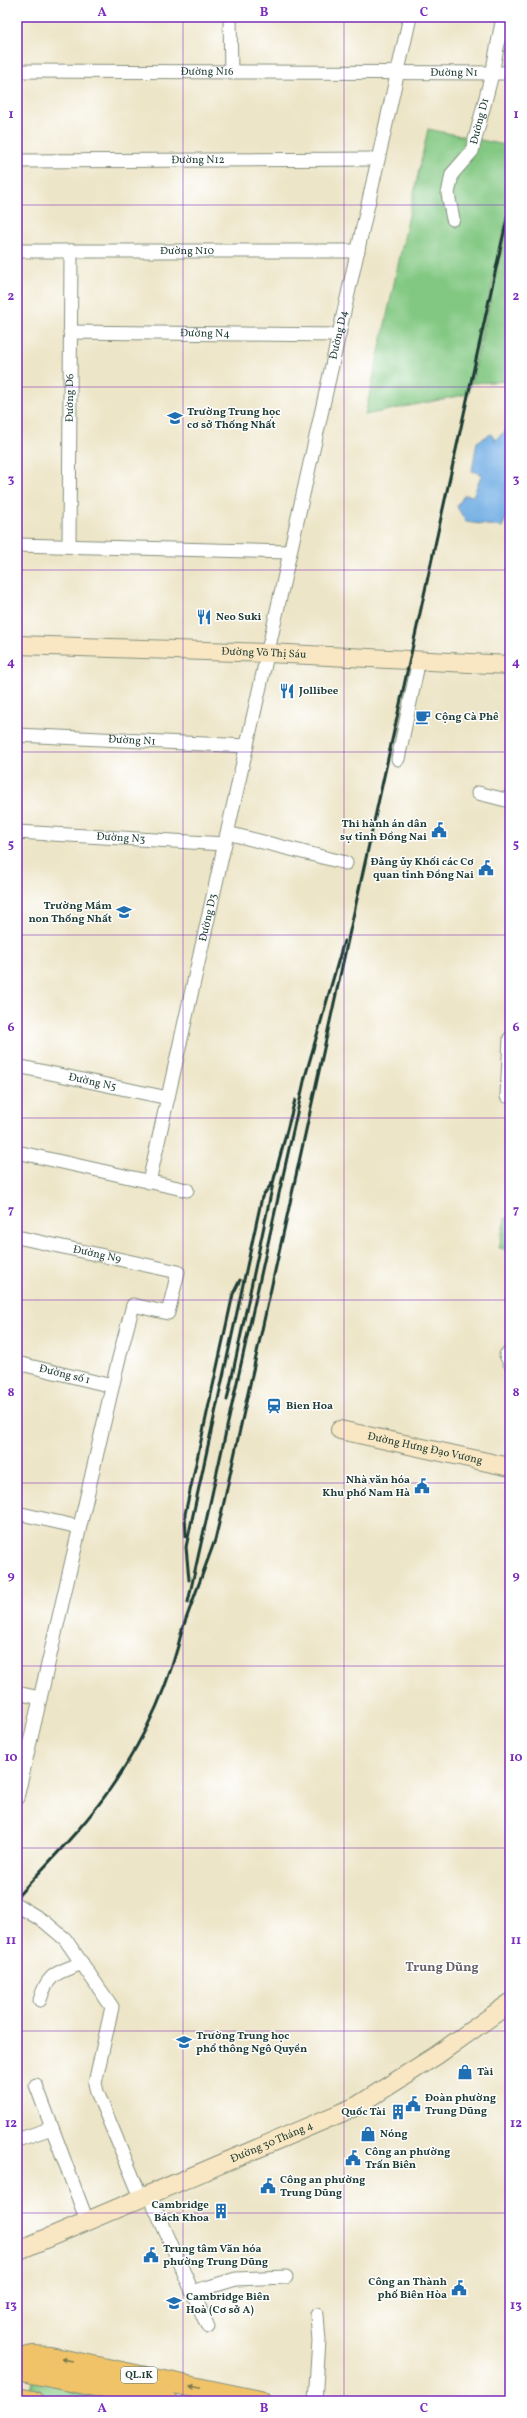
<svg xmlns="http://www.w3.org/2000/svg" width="527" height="2418" font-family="Vollkorn,serif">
	<rect width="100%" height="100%" fill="#fff"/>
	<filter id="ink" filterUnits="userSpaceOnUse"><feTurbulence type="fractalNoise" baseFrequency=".025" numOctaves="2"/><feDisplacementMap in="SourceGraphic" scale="8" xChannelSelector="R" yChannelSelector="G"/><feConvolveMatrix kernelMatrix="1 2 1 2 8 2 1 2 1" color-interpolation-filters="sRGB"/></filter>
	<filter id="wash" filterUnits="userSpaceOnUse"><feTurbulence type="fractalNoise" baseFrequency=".012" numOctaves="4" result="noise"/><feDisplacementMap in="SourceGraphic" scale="16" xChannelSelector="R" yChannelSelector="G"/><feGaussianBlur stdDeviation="0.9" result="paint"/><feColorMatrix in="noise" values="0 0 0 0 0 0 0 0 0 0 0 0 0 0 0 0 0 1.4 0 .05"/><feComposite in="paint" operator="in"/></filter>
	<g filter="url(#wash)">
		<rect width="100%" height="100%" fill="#ede5c7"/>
		<!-- green -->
		<path fill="#82c882" stroke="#50825b" d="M428,129L510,146V204L468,394L365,415Z
			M510,213V381L472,383Z
			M505,1218L510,1219V1250L499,1248Z
			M33,2381L136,2401H69L30,2394Z"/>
		<!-- water -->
		<path fill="#72aee4" stroke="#48768c" d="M510,427V511L502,527L466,522L457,507L464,495L473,496L482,474L472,471L477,442L491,434L495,440Z"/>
	</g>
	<g filter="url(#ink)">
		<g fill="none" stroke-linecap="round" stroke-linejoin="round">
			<!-- street casing -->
			<g stroke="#86917e" stroke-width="15">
				<g id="street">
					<path d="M230,17L231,73"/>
					<path id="s1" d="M17,71L510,73"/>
					<path id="s2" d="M17,161L378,159"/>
					<path id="s3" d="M453,219L448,194L452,174L472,151L492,74L503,17"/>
					<path id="s4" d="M17,251H358"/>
					<path id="s5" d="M70,332L339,335"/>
					<path d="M17,545L290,552"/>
					<path id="s6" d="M69,546L71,251"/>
					<path id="s7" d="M17,735L247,746"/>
					<path d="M398,759L419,660"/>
					<path d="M478,793L510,801"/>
					<path id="s8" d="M17,832L225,844"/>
					<path d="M227,833L346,863"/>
					<path d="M510,1038L507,1096L510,1097"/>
					<path id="s9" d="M17,1066L168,1098"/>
					<path d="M17,1152L187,1190"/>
					<path id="s10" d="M149,1182L410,17"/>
					<path id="s11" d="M17,1237L178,1272L168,1313L133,1305L118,1362L17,1798"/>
					<path d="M506,1355L510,1363"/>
					<path id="s12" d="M17,1363L112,1386"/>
					<path d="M17,1513L79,1527"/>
					<path d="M17,1693L40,1698"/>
					<path d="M17,1905L45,1922L65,1939L112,2007L95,2083L97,2092L141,2197"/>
					<path d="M40,2000C48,1972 58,1973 82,1963"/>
					<path d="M36,2085L87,2221"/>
					<path d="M17,2140L52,2128"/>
					<path d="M149,2194L208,2327"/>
					<path d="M192,2292L236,2279L286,2277"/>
					<path d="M315,2401L319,2341L317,2315"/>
				</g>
			</g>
			<!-- secondary casing -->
			<g stroke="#86917e" stroke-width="20">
				<g id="secondary">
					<path id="s13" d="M17,645L268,653L510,665"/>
					<path id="s14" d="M340,1430L510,1467"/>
					<path id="s15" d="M17,2251L357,2106L437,2055L510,2003"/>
				</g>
			</g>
			<!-- primary casing -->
			<g stroke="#86917e" stroke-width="22">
				<path id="primary" d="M17,2360L33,2356L50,2357L260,2401
					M17,2370L168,2401
					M17,2398L33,2401"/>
			</g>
			<!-- street -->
			<use href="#street" stroke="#fff" stroke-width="13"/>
			<!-- secondary -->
			<use href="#secondary" stroke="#f9e7c3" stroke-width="18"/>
			<!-- primary -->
			<use href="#primary" stroke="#f0c369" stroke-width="20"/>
			<!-- rail -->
			<path stroke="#1f3d34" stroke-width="3" d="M227,1400L274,1179L295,1100
				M186,1537L185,1514L233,1294L240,1280
				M189,1580L186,1547L262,1197L272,1183
				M188,1602L305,1077L344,941
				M182,1630L215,1540L224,1502L510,205
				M17,1897C49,1861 83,1828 110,1789C144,1740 170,1684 183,1626"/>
		</g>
		<!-- one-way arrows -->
		<defs><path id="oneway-solid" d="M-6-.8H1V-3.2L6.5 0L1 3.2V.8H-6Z"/></defs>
		<g fill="#7d794c">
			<use href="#oneway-solid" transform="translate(67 2360) rotate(-170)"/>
			<use href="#oneway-solid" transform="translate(195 2387) rotate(-168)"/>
		</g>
	</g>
	<!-- grid -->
	<path fill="none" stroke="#7b2cbf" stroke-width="1" stroke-opacity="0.55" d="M183,17V2401M344,17V2401M17,205H510M17,387H510M17,570H510M17,752H510M17,935H510M17,1118H510M17,1300H510M17,1483H510M17,1666H510M17,1848H510M17,2031H510M17,2213H510"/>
	<!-- icons -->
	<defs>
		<g id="school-bare" transform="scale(1.2)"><path d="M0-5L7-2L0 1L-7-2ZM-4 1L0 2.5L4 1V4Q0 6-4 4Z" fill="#1f6fb2" stroke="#fff" stroke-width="2.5" paint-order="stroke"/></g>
		<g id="restaurant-bare" transform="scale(1.2)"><path d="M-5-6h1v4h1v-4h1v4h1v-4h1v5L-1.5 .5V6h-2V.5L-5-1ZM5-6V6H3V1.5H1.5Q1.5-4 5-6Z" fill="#1f6fb2" stroke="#fff" stroke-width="2.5" paint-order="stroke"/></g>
		<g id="cafe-bare" transform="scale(1.2)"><path d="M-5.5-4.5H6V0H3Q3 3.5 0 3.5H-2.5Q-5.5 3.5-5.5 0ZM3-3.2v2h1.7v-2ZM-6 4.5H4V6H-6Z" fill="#1f6fb2" stroke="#fff" stroke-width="2.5" paint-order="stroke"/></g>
		<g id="civic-bare" transform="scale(1.2)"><path d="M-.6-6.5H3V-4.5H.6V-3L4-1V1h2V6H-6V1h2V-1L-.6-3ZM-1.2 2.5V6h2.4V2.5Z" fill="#1f6fb2" stroke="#fff" stroke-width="2.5" paint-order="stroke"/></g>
		<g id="station-bare" transform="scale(1.2)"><path d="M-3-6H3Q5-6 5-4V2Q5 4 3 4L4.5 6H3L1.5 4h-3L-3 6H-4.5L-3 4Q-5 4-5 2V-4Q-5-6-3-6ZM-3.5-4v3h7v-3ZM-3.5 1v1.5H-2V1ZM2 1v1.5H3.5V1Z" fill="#1f6fb2" stroke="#fff" stroke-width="2.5" paint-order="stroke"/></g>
		<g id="shop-bare" transform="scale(1.2)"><path d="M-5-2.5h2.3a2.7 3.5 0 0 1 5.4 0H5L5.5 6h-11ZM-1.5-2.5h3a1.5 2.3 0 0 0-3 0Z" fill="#1f6fb2" stroke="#fff" stroke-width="2.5" paint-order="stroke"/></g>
		<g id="building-bare" transform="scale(1.2)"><path d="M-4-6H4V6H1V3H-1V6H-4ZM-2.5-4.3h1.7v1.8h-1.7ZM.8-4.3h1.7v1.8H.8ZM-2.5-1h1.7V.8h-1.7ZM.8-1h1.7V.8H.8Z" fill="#1f6fb2" stroke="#fff" stroke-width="2.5" paint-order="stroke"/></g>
	</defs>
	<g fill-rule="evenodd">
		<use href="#school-bare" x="175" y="418"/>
		<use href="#restaurant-bare" x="204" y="617"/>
		<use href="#restaurant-bare" x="287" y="691"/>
		<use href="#cafe-bare" x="423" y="717"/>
		<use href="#civic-bare" x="439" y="830"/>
		<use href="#civic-bare" x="486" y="868"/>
		<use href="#school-bare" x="124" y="912"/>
		<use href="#station-bare" x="274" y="1406"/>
		<use href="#civic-bare" x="422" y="1486"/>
		<use href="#school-bare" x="184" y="2042"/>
		<use href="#shop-bare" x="465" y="2072"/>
		<use href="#civic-bare" x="413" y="2104"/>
		<use href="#building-bare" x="398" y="2112"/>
		<use href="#shop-bare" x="368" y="2134"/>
		<use href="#civic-bare" x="353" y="2158"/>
		<use href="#civic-bare" x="268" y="2186"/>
		<use href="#building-bare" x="221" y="2211"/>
		<use href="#civic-bare" x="151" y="2255"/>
		<use href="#civic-bare" x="459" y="2288"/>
		<use href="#school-bare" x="174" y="2303"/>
	</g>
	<g text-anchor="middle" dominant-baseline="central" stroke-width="3" stroke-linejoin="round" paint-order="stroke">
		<!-- shield labels -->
		<rect fill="#fff" stroke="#627771" stroke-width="1" x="121" y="2367" width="36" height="16" rx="3"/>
		<g font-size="10" font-weight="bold" fill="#1f3d34">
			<text x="139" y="2375">QL.1K</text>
		</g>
		<!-- street labels -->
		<g font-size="11" fill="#1f3d34" stroke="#fff">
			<text stroke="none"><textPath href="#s1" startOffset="190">Đường N16</textPath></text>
			<text stroke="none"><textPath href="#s1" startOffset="437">Đường N1</textPath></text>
			<text stroke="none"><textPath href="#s3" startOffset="107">Đường D1</textPath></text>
			<text stroke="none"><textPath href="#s2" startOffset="181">Đường N12</textPath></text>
			<text stroke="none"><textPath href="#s4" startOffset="170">Đường N10</textPath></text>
			<text stroke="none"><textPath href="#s5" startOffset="135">Đường N4</textPath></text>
			<text stroke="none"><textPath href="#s10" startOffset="868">Đường D4</textPath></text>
			<text stroke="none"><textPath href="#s6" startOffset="148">Đường D6</textPath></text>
			<text stroke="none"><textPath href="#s13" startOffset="247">Đường Võ Thị Sáu</textPath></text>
			<text stroke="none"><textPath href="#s7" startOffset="115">Đường N1</textPath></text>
			<text stroke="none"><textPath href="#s8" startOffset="104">Đường N3</textPath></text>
			<text stroke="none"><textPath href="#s10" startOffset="271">Đường D3</textPath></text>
			<text stroke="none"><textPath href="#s9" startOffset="77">Đường N5</textPath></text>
			<text stroke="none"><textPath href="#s11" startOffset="82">Đường N9</textPath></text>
			<text stroke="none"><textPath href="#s12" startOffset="49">Đường số 1</textPath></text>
			<text stroke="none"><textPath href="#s14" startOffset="87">Đường Hưng Đạo Vương</textPath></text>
			<text stroke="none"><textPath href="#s15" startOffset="277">Đường 30 Tháng 4</textPath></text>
		</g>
		<!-- poi labels -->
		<g font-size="11" font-weight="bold" fill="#1f3d34" stroke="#fff" text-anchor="start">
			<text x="187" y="412">Trường Trung học<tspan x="187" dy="13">cơ sở Thống Nhất</tspan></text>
			<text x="216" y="617">Neo Suki</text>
			<text x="299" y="691">Jollibee</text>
			<text x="435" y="717">Cộng Cà Phê</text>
			<text x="427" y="824" text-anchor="end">Thi hành án dân<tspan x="427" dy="13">sự tỉnh Đồng Nai</tspan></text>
			<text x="474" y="862" text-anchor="end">Đảng ủy Khối các Cơ<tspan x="474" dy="13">quan tỉnh Đồng Nai</tspan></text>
			<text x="112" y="906" text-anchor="end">Trường Mầm<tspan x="112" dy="13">non Thống Nhất</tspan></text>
			<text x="286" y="1406">Bien Hoa</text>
			<text x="410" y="1480" text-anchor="end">Nhà văn hóa<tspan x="410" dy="13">Khu phố Nam Hà</tspan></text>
			<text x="196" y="2036">Trường Trung học<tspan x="196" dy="13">phổ thông Ngô Quyền</tspan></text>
			<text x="477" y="2072">Tài</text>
			<text x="425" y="2098">Đoàn phường<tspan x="425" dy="13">Trung Dũng</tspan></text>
			<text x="386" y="2112" text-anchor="end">Quốc Tài</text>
			<text x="380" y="2134">Nóng</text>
			<text x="365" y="2152">Công an phường<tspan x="365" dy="13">Trấn Biên</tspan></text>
			<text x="280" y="2180">Công an phường<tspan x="280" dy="13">Trung Dũng</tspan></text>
			<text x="209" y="2205" text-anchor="end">Cambridge<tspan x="209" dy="13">Bách Khoa</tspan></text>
			<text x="163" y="2249">Trung tâm Văn hóa<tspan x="163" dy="13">phường Trung Dũng</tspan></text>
			<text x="447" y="2282" text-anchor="end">Công an Thành<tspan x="447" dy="13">phố Biên Hòa</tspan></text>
			<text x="186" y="2297">Cambridge Biên<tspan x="186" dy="13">Hoà (Cơ sở A)</tspan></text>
		</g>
		<!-- quarter labels -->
		<g font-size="13" font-weight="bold" fill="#676269" stroke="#fff">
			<text x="442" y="1968">Trung Dũng</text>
		</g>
	</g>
	<!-- margin -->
	<rect width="527" height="2418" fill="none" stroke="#fff" stroke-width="44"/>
	<rect x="22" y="22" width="483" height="2374" fill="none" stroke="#7b2cbf" stroke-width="1.5"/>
	<g font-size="13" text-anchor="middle" font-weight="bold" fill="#7b2cbf">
		<text x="102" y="16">A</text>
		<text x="264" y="16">B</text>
		<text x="424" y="16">C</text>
		<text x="11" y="118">1</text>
		<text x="516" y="118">1</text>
		<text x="11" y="300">2</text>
		<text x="516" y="300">2</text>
		<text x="11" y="483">3</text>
		<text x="516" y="483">3</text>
		<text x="11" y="666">4</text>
		<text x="516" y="666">4</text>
		<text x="11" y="848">5</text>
		<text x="516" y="848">5</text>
		<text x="11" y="1031">6</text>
		<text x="516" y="1031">6</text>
		<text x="11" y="1214">7</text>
		<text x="516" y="1214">7</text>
		<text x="11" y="1396">8</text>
		<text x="516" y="1396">8</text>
		<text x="11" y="1579">9</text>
		<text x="516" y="1579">9</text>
		<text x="11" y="1761">10</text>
		<text x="516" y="1761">10</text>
		<text x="11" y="1944">11</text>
		<text x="516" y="1944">11</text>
		<text x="11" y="2127">12</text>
		<text x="516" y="2127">12</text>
		<text x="11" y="2309">13</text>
		<text x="516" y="2309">13</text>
		<text x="102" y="2412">A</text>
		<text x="264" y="2412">B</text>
		<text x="424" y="2412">C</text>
	</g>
</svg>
